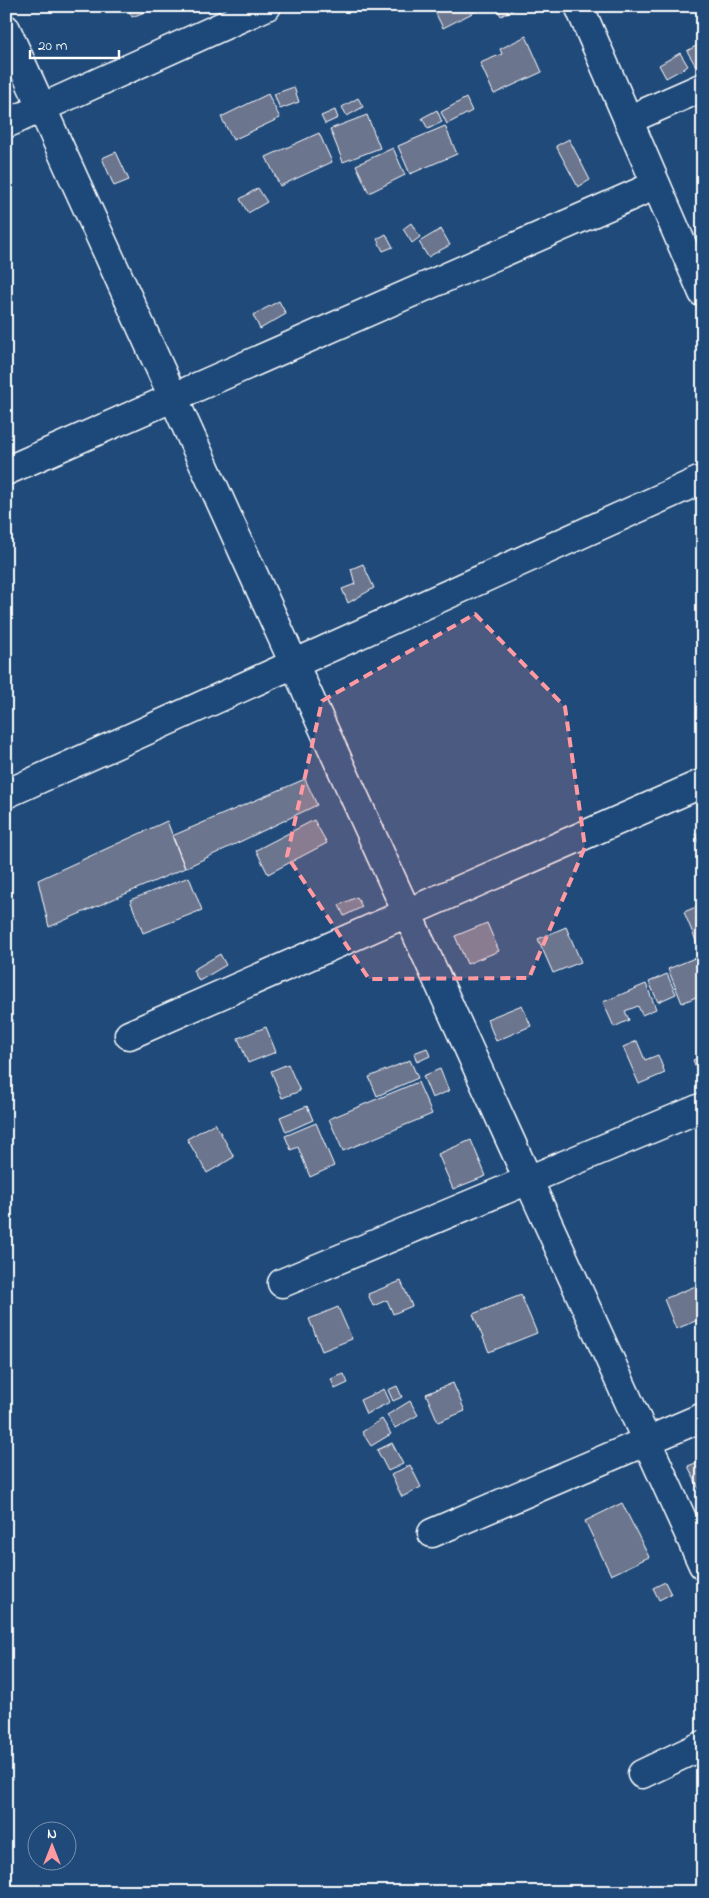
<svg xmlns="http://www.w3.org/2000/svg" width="709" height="1898" font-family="'Indie Flower',sans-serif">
	<rect width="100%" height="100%" fill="#1f4a7a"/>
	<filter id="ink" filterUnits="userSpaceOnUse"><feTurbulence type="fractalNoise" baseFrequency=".02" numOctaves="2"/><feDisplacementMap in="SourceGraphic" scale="10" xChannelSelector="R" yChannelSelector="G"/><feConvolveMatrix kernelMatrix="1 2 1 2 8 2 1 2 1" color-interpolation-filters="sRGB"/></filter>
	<g filter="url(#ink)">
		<!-- building -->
		<path fill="#6c748e" stroke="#fff" d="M127,6H156L157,7L132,17Z
			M446,6H486L443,28L435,12Z
			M496,6H515L516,8L501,16Z
			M526,36L542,72L494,94L480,63L502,54L500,49Z
			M703,42V64L697,68L687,51Z
			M680,53L688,66L666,78L659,65Z
			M294,87L299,102L280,109L274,94Z
			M268,94L280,118L233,140L221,117Z
			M358,98L363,107L347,116L342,107Z
			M466,98L472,111L447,124L441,112Z
			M335,110L338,118L325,124L321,116Z
			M437,110L442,122L428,129L422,118Z
			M367,115L380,148L343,162L330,129Z
			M445,126L457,154L410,174L398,146Z
			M319,133L332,162L280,186L266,157Z
			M569,139L590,180L578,187L556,146Z
			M393,148L405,175L369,193L356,165Z
			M116,152L129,180L114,186L102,158Z
			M258,188L267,202L248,213L240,199Z
			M411,223L420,237L412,243L403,229Z
			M441,229L450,245L428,257L419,242Z
			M386,234L393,247L383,251L377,239Z
			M279,301L286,314L260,329L253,315Z
			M363,564L374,588L348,603L342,589L355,584L351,569Z
			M305,779L317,805L185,868L172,836Z
			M314,820L327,843L268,874L256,850Z
			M167,821L185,868L49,927L38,880Z
			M703,831V854L695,834Z
			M189,877L202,910L143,933L130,900Z
			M357,897L362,907L344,916L339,905Z
			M703,904V952L701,953L684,912Z
			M487,923L499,951L467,964L455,936Z
			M566,927L581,962L553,973L538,939Z
			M220,954L226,965L199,981L193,970Z
			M697,957L703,971V994L682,1003L668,969Z
			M667,974L676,994L658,1002L649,982Z
			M646,984L656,1009L642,1015L638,1006L625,1011L629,1020L614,1027L603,1002Z
			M522,1005L531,1026L496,1041L487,1019Z
			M266,1027L276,1052L248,1063L238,1038Z
			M637,1041L645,1060L658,1055L665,1073L639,1084L623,1047Z
			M427,1048L430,1056L417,1062L414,1053Z
			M703,1056V1073L699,1075L693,1060Z
			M410,1060L418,1078L377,1096L369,1077Z
			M288,1064L300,1091L282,1098L271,1071Z
			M440,1069L449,1091L432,1098L423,1076Z
			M418,1082L432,1114L343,1151L329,1119Z
			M307,1106L313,1120L286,1132L280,1117Z
			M215,1123L234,1157L207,1173L187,1139Z
			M316,1123L334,1166L310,1177L298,1147L291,1150L285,1136Z
			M471,1140L486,1176L453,1189L438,1154Z
			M401,1281L412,1306L393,1314L387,1300L373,1306L368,1294Z
			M703,1283V1318L676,1329L664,1299Z
			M521,1295L537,1333L489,1352L473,1314Z
			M338,1307L352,1339L322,1351L309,1319Z
			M344,1374L348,1383L335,1389L331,1379Z
			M453,1383L465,1411L438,1422L426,1394Z
			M397,1386L402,1397L393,1401L388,1390Z
			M384,1389L390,1402L366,1414L360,1400Z
			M410,1401L418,1415L395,1428L387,1415Z
			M382,1419L391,1434L371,1446L362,1432Z
			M392,1443L403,1464L388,1471L377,1450Z
			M703,1460V1489L700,1491L688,1466Z
			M410,1465L421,1487L402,1497L391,1475Z
			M622,1503L649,1557L611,1575L585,1521Z
			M665,1582L671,1594L659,1600L653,1588Z"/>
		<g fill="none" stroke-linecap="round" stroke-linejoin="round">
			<!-- street casing -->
			<g stroke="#fff" stroke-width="31">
				<path id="street" d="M6,29L703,1565
					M628,120L703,87
					M6,124L267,6
					M6,471L656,185
					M6,794L703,479
					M129,1035L703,783
					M282,1283L703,1107
					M432,1533L703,1417
					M642,1774L703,1745"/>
			</g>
			<!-- secondary casing -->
			<g stroke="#fff" stroke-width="31">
				<path id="secondary" d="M579,6L703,293"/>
			</g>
			<!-- street -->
			<use href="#street" stroke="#1f4a7a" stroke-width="28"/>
			<!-- secondary -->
			<use href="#secondary" stroke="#1f4a7a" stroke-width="28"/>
		</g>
	</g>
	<!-- marked area -->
	<path fill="#ff9aa2" fill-opacity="0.2" stroke="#ff9aa2" stroke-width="4" stroke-dasharray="10 6" stroke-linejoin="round" d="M475,614L565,707L585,847L529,978L369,979L287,856L322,701Z"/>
	<!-- margin -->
	<rect width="709" height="1898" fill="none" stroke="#1f4a7a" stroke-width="25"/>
	<rect x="12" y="12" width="684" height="1873" fill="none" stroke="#fff" stroke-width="2" filter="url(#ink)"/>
	<!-- north arrow -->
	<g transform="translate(52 1846)"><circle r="24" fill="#1f4a7a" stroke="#7992af"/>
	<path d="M0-4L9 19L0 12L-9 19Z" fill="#ff9aa2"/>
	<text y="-8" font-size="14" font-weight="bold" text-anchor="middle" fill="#ffffff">N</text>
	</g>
	<!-- scale -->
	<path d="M30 50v8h89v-8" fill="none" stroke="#ffffff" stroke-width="2.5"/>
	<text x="38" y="50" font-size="15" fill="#ffffff" stroke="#1f4a7a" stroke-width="4" paint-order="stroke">20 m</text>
</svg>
